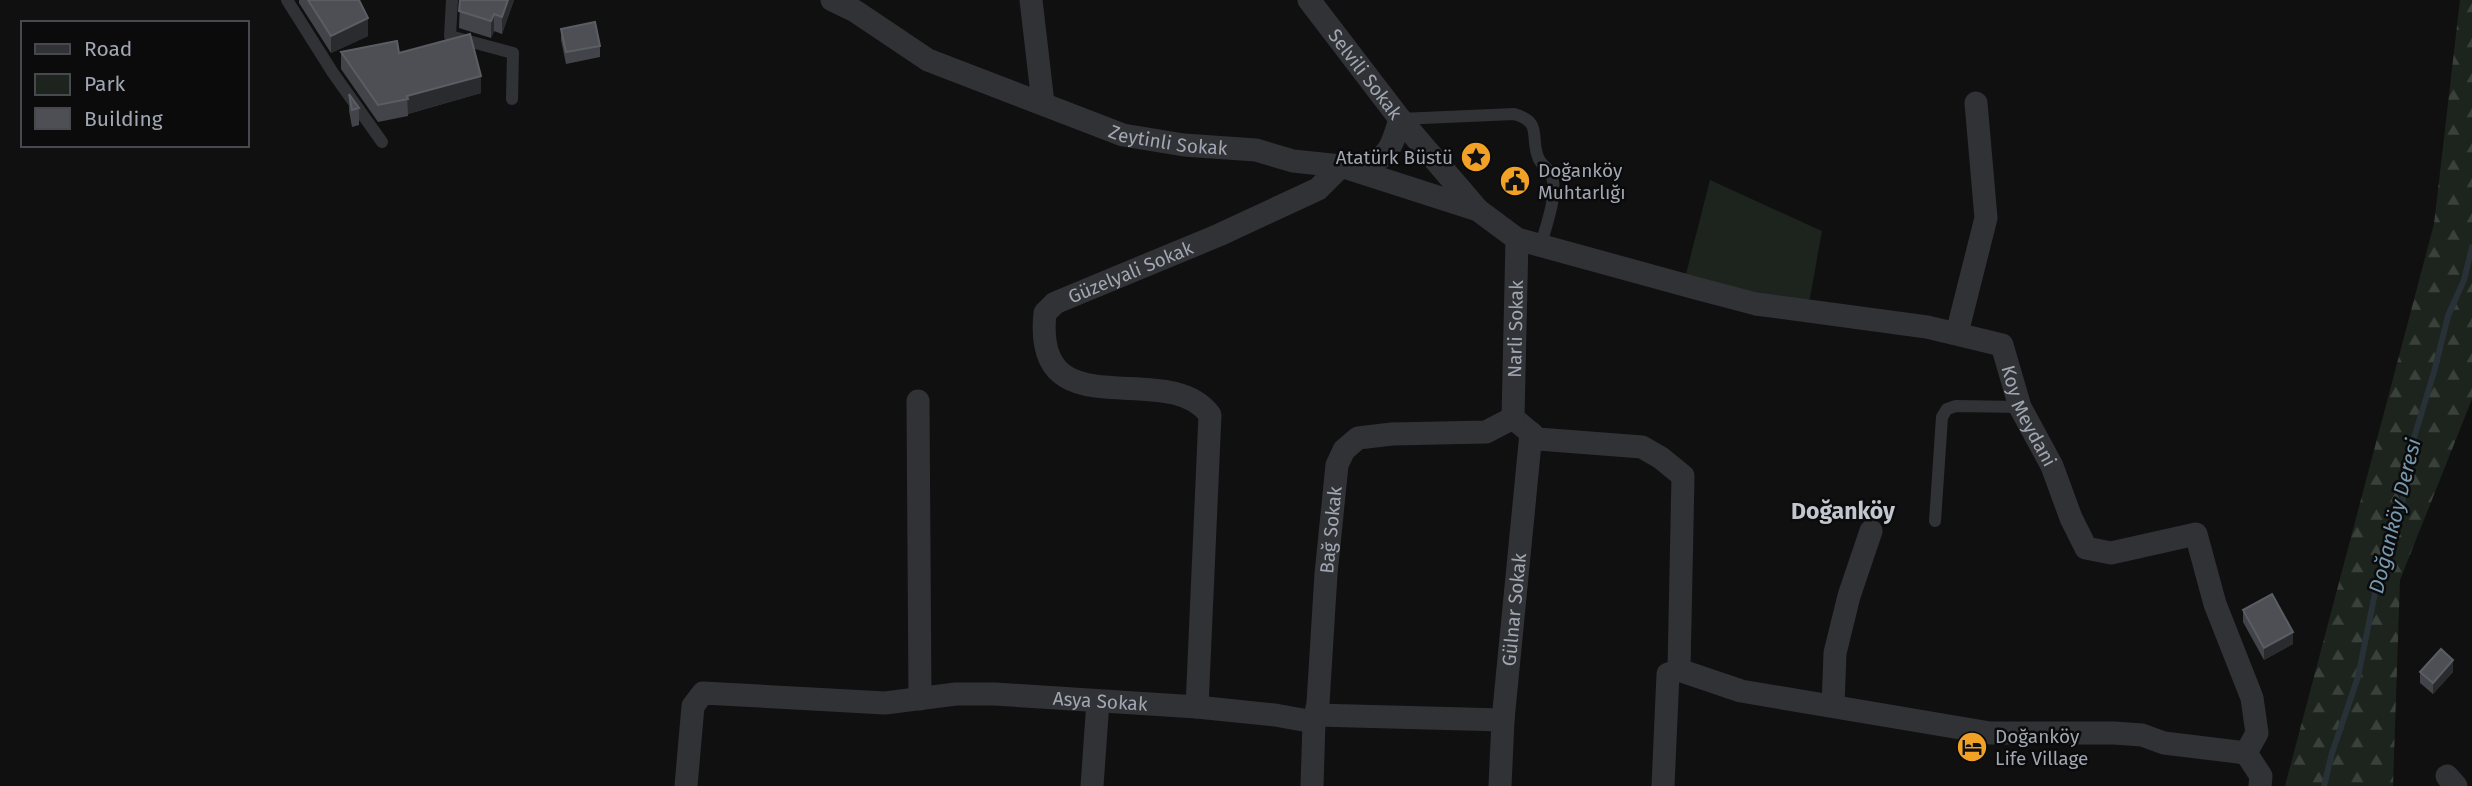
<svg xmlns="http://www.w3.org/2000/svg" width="2472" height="786" font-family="'Fira Sans',sans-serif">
	<defs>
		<pattern id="forest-firs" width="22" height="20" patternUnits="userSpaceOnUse" patternTransform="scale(1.75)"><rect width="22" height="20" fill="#1c241d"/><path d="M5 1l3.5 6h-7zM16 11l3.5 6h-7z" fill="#3a413b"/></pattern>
	</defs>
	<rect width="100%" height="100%" fill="#101011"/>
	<!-- green -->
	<path fill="#1c241d" d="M1710,180L1822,231L1810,298L1802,306L1685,278Z"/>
	<!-- forest -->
	<path fill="url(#forest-firs)" d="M2460,0H2472V399L2400,580L2393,786H2285L2434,224Z"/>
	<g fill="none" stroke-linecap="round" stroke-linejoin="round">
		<!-- stream -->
		<path stroke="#283137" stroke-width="6" d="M2324,786L2332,753L2358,677L2375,593L2402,505L2410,451L2434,372L2448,316L2464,280L2472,247"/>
		<!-- service -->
		<path stroke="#313236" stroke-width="12" d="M287,0L333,73L382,142
			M452,0L450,36L513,53L512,99
			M1400,119L1514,114C1543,122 1530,137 1538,157C1540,164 1548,168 1551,174C1559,192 1546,226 1541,244
			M1935,521L1942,417L1947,409L1956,406L2020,407"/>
		<!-- minor -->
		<g stroke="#313236" stroke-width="23">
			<path id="s1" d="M832,0L855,11L928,60L1123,135L1184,145L1256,150L1293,161L1341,166L1478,210L1517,239L1699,289L1756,304L1927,327L2002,345L2020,407L2052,466L2071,518L2086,548L2111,553L2196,534L2215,604L2252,698L2257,733L2246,753"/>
			<path d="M1031,0L1043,103"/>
			<path id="s2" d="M1309,0L1400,119L1478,210"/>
			<path d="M1957,333L1986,218L1976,103"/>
			<path d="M918,401L920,699"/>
			<path d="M1513,418L1538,439L1642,447L1661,458L1683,476L1679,670"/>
			<path id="s3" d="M1513,418L1517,239"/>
			<path d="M1833,705L1835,653L1849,596L1871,531"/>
			<path id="s4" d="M1197,707L1210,415C1167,356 1032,434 1045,313L1055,303L1219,235L1318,189L1341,166C1383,162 1388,161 1400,119"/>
			<path d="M1316,715L1503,720"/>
			<path d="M2246,753L2261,776L2260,786"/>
			<path d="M2447,776L2456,786"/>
			<path id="s5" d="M686,786L693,706L703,693L885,703L956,694H995L1197,707L1275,715L1314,722"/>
			<path d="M1092,786L1098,701"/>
			<path id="s6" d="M1312,786L1314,722L1318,703L1326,574L1337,465L1344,450L1358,438L1392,434L1486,432L1513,418"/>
			<path id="s7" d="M1500,786L1503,720L1531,433"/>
			<path d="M1663,786L1668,674L1679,670L1741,691L1990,733H2114L2142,735L2164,743L2246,753"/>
		</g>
	</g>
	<!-- wall -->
	<path fill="#434449" d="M299,0H359L368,36L331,53L299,3Z
		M460,0H514L502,34L494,31L491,38L459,28Z
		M561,29L600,46V57L566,64L561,40Z
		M341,52L399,53L481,93L408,114V116L378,122L341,69Z
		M349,94L359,108V125L352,127L349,111Z
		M2243,610L2293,644L2264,660L2243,622Z
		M2420,672H2453L2433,694L2420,683Z"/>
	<!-- shaded-wall -->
	<path fill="#2a2b2e" d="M508,0H514L502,34V17Z
		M494,14V31L491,38V21Z
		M368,18V36L331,53V36Z
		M481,76V93L408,114L407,96Z
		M2293,632V644L2264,660V648Z
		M2453,660V672L2433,694V683Z"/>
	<!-- building -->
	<path fill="#4d4f54" stroke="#5a5d63" stroke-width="2" d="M308,0H359L368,18L331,36Z
		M460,0H508L502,17L494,14L491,21L459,11Z
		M595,22L600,46L566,52L561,29Z
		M470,34L481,76L407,96L408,99L378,105L341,52L397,41L399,53Z
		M349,94L359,108L352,110Z
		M2272,594L2293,632L2264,648L2243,610Z
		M2441,649L2453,660L2433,683L2420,672Z"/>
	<!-- icons -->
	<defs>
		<g id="sight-disc" transform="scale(1.575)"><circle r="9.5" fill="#f2a127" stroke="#0b0b0c"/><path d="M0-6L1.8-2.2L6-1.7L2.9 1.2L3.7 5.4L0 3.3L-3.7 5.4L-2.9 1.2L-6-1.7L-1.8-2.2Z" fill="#111"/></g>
		<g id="civic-disc" transform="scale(1.575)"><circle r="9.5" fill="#f2a127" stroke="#0b0b0c"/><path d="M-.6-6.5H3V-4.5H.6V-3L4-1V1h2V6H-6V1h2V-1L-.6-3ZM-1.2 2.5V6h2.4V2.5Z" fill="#111"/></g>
		<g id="hotel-disc" transform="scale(1.575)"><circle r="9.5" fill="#f2a127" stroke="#0b0b0c"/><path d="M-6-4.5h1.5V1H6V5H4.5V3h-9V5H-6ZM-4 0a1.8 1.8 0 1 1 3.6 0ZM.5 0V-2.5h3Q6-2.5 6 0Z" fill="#111"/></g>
	</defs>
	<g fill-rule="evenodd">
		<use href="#sight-disc" x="1476" y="157"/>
		<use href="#civic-disc" x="1515" y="181"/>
		<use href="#hotel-disc" x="1972" y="747"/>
	</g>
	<g text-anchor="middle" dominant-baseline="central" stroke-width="5" stroke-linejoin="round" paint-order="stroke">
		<!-- street labels -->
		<g font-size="19" fill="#a1a7b2" stroke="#0b0b0c">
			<text stroke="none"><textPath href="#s2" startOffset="93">Selvili Sokak</textPath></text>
			<text stroke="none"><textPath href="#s1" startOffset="368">Zeytinli Sokak</textPath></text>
			<text stroke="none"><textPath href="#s4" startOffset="612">Güzelyali Sokak</textPath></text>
			<text stroke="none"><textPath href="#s3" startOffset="89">Narli Sokak</textPath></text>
			<text stroke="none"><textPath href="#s1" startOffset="1309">Koy Meydani</textPath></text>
			<text stroke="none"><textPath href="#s6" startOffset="257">Bağ Sokak</textPath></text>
			<text stroke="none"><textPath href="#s7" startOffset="177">Gülnar Sokak</textPath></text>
			<text stroke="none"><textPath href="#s5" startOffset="495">Asya Sokak</textPath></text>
		</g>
		<!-- poi labels -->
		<g font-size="19" fill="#a1a7b2" stroke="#0b0b0c" text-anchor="start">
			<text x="1453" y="157" text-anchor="end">Atatürk Büstü</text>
			<text x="1538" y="170">Doğanköy<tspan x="1538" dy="22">Muhtarlığı</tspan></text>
			<text x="1995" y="736">Doğanköy<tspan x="1995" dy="22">Life Village</tspan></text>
		</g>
		<!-- water labels -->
		<g font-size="21" font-style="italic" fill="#7798ae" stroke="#0b0b0c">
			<text transform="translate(2395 516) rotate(-76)">Doğanköy Deresi</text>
		</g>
		<!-- quarter labels -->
		<g font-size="23" font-weight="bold" fill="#c2c6ce" stroke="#0b0b0c">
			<text x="1843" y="511">Doğanköy</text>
		</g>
	</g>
	<!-- legend -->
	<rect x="21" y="21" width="228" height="126" fill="#0b0b0c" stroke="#47494e" stroke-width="2"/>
	<rect x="35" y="44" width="35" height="10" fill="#313236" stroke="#47494e" stroke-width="2"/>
	<text x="84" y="56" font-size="21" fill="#a1a7b2">Road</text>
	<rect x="35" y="74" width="35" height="21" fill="#1c241d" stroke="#47494e" stroke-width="2"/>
	<text x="84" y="91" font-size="21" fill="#a1a7b2">Park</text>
	<rect x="35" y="108" width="35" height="21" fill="#4d4f54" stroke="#47494e" stroke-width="2"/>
	<text x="84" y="126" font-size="21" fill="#a1a7b2">Building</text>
</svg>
